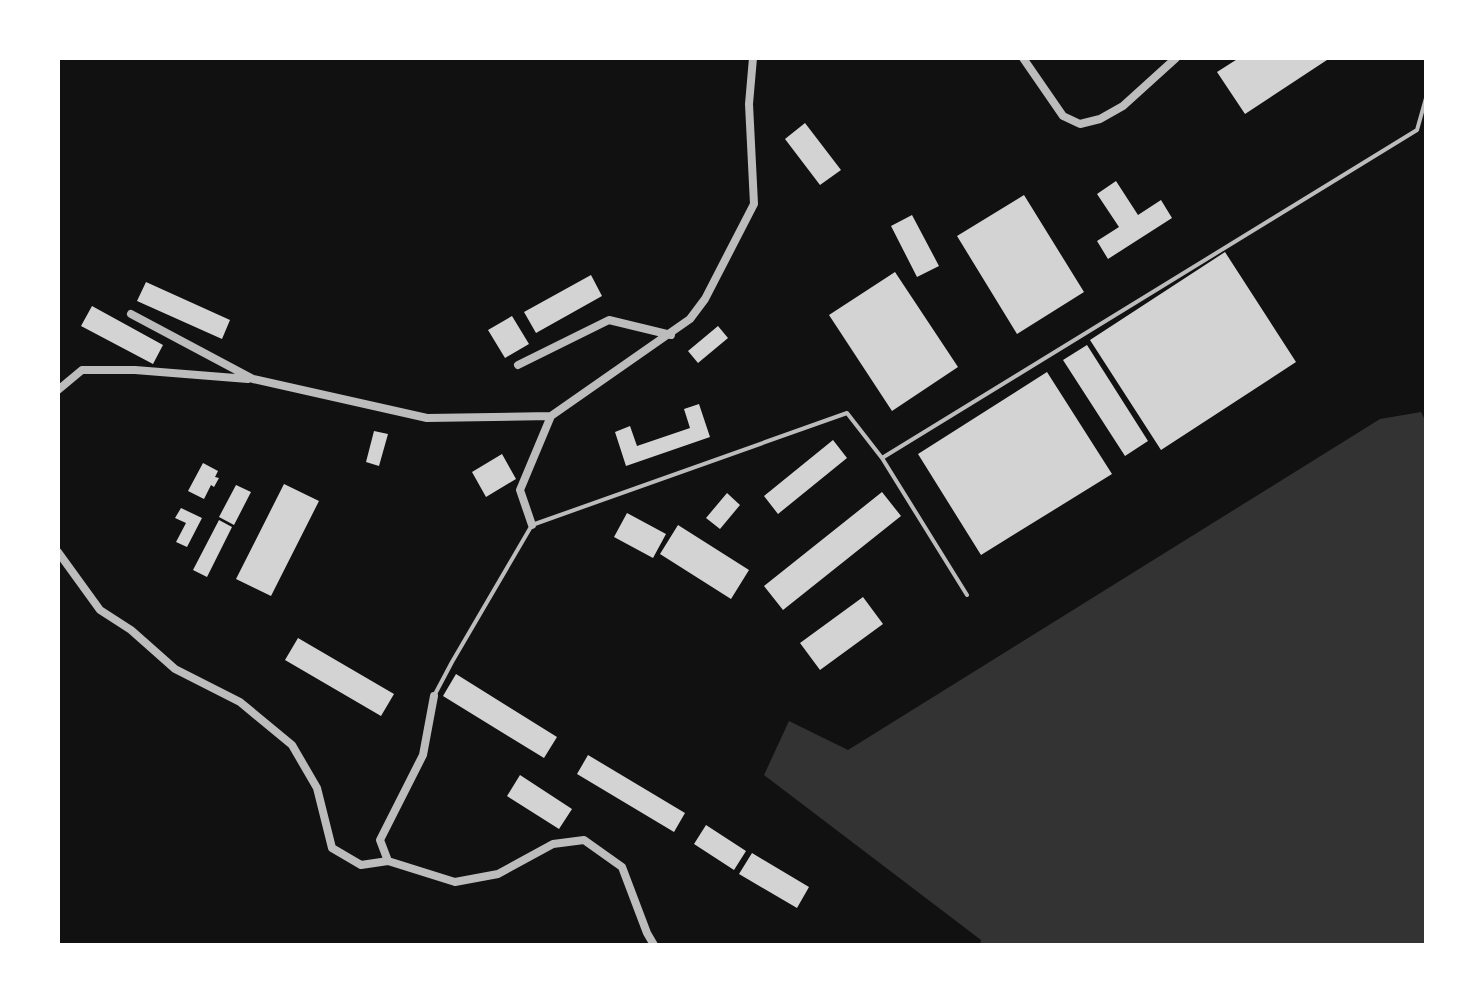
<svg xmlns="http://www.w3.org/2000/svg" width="1484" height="1003" font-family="Barlow,sans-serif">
	<rect width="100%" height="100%" fill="#111"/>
	<!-- water -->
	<path fill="#333" d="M1421,412L1426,422V945H980L981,940L764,775L789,721L848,750L1380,419Z"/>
	<!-- building -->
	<path fill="#d3d3d3" d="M1239,58H1330L1245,114L1217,72Z
		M805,123L841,170L820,185L785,139Z
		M1116,181L1138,215L1161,200L1172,218L1108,259L1097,241L1119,227L1097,194Z
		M1024,195L1084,292L1017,334L957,236Z
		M912,215L939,266L917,277L891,226Z
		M1225,252L1296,362L1161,450L1090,340Z
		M895,272L958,367L892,411L829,315Z
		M591,275L602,296L536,333L524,312Z
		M146,282L230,320L222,339L137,301Z
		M92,306L163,345L153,364L81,326Z
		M512,316L529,344L505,358L488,330Z
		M718,326L728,338L698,363L688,351Z
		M1087,345L1148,441L1125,456L1063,360Z
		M1047,372L1112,474L981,555L918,454Z
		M699,404L710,437L626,466L615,432L630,426L637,446L690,428L684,409Z
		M374,431L388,434L379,466L366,462Z
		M833,440L847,458L778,514L764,496Z
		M502,454L516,479L486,497L472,472Z
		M203,463L218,471L215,477L219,478L214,487L211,485L204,499L188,491Z
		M284,484L319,501L271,596L236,579Z
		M236,485L251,492L234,525L219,517Z
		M882,492L901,516L783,610L764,586Z
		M727,493L740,505L720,529L706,518Z
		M181,508L202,518L187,547L176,542L186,523L175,518Z
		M627,513L666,534L653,558L614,537Z
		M219,520L232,527L207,577L193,570Z
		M678,525L749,570L731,599L660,554Z
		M863,597L883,624L820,670L800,643Z
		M298,638L394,694L381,716L285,660Z
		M456,674L557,737L544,758L443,696Z
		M588,755L685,813L674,832L577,774Z
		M520,775L572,809L559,829L507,796Z
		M706,825L746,851L734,870L694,844Z
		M752,853L809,887L797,908L739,874Z"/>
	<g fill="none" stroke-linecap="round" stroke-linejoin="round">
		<!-- service -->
		<path stroke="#bcbcbc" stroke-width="4" d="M882,458L1417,130L1426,98
			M434,696L452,662L532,525L847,413L882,458L967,595"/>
		<!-- minor -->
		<path stroke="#bcbcbc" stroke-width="8" d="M1023,58L1063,116L1080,124L1100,119L1123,106L1176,58
			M131,314L253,379L427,418L551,416
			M518,365L609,320L671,335
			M58,390L82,370H135L248,379
			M532,525L520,490L551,416L690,319L705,299L754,204L749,104L753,58
			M58,552L100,610L131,630L175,669L240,702L292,745L317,788L332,848L361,865L388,861
			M434,696L423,755L380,840L388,861L455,882L498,874L553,844L584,840L622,867L647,933L654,945"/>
	</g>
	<!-- border -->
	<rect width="1484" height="1003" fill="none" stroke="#ffffff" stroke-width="120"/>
</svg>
